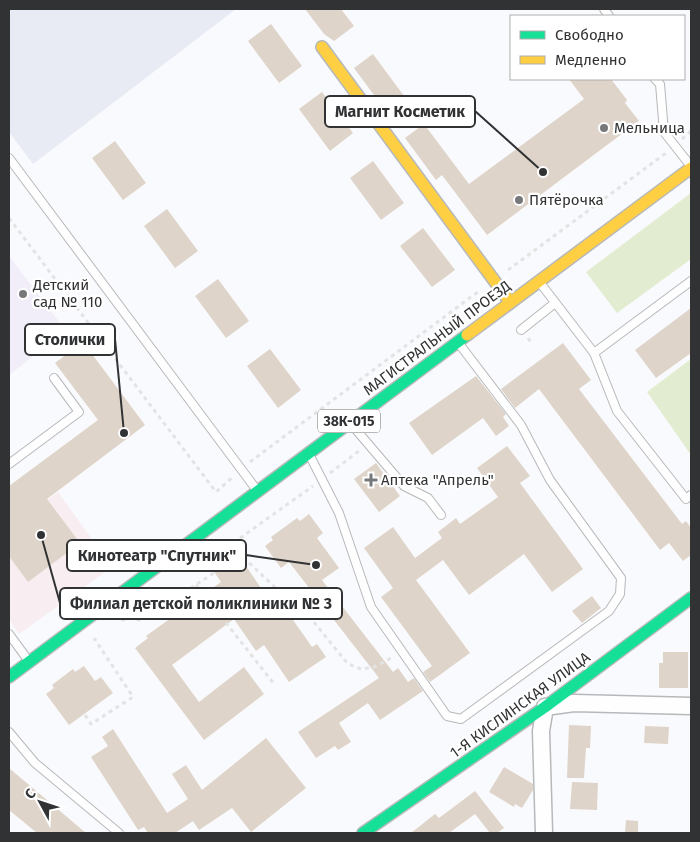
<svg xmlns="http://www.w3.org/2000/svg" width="700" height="842" font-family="'Fira Sans',sans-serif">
	<rect width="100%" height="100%" fill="#f9fafd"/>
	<!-- built -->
	<path fill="#e9ebf4" d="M9,9H236L33,164L9,132Z"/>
	<!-- education -->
	<path fill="#f2eef9" d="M9,256L66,331L9,375Z"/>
	<!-- medical -->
	<path fill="#f8edf1" d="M58,492L112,567L19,634L9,619V527Z"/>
	<!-- green -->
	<path fill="#e2ecd0" d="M691,193V259L617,313L586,272Z
		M691,359V455L647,392Z"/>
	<!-- building -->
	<path fill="#dfd4c9" d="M305,9H341L354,26L334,41L324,34Z
		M271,24L302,66L279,83L248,41Z
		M373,54L404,96L385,110L354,68Z
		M569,79H611L627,100L625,103L639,121L487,235L442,175L436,180L405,138L424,124L469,184L584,99Z
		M322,92L353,133L330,151L299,109Z
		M115,141L146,183L123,200L92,158Z
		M373,161L404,203L381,220L350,178Z
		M167,209L198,251L175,268L144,226Z
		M423,228L455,270L432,287L400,246Z
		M218,279L249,321L226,338L195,296Z
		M691,308V353L656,378L635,350Z
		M83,342L145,425L47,499L80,543L28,582L9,556V486L98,420L55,363Z
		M563,343L591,380L579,389L682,524L686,521L691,528V555L683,561L669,543L660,550L539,389L515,408L501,389Z
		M270,349L301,390L278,408L247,366Z
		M476,376L506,414L503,417L509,426L496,436L483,418L432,455L409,423Z
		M507,446L530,476L520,483L583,569L552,592L524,554L469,595L443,560L416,580L470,653L430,682L423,672L432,666L381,597L393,588L364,548L393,527L415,558L442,538L438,532L456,518L460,524L498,497L477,468Z
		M376,463L400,496L379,512L354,479Z
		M309,514L323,533L317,538L339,568L322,580L393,672L398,668L408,682L414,678L423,691L380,720L368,703L339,723L351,742L338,750L335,746L316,758L298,732L379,678L289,562L281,568L265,546L273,540L271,537L297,518L300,521Z
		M224,552L234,565L242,560L271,603L282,595L290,607L286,610L312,647L317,644L326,657L289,682L264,645L256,651L234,619L172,665L199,702L244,667L264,694L204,740L135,648L148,638L146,636L221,582L208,563Z
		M592,596L601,608L582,623L572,611Z
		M663,652H688V688H659V663H663Z
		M84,666L95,681L101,677L113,693L69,725L46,694L54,688L52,685L73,669L75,672Z
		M569,725L591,726L590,748H586L584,778H567Z
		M645,726L669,727L668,744L644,743Z
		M113,729L167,813L188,799L172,774L186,765L202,790L266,738L306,788L251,832L232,808L199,830L193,821L175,833H148L144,827L138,830L91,757L108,746L102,737Z
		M504,767L533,784V790L522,808L515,804L514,807L489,792Z
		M9,768L86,833H37L9,810Z
		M572,782L598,783L597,810L570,809Z
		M475,791L504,828L497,833H490L475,814L449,833H411L435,814L439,818Z
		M626,820L638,821V833H625Z"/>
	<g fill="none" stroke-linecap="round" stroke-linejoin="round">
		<!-- lane casing -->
		<g stroke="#b7b8ba" stroke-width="10">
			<path id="lane" d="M604,9L609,16
				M655,79L660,84L664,132L690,165
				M9,158L256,489
				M541,284L594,353L691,281
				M521,330L555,303
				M594,353L617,411L686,499L691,495
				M352,425L404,486L428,498L441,515
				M310,456L339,513L371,607L447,716L461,719L609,611L620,594L621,578L550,480L521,425L460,345
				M9,464L79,412L54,378
				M9,634L28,660
				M9,732L35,763L119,833"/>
		</g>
		<!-- street casing -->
		<g stroke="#b7b8ba" stroke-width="19">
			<path id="street" d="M544,833L541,731L545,707L574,703L691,706"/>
		</g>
		<!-- fast casing -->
		<g stroke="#b7b8ba" stroke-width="14">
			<path id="fast" d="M9,677L467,335
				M363,833L545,707L691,598"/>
		</g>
		<!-- slow casing -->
		<g stroke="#b7b8ba" stroke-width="14">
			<path id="slow" d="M322,47L510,302
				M467,335L691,168"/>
		</g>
		<!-- path -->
		<path stroke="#e3e3e4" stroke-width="3" stroke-dasharray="4 4" stroke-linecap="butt" d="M682,139L691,131
			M9,218L216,492L234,476
			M508,270L666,153
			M528,338L532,344
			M250,462L479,291
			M330,473L359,451
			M201,566L313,486
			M196,585L275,685
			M121,620L135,618L141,621L241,555L280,592L304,610L348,664L361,669L374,667L393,657
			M85,715L91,724L133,697L94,638"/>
		<!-- lane -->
		<use href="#lane" stroke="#fefeff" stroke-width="8"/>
		<!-- street -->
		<use href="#street" stroke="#fefeff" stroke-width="16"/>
		<!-- fast -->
		<use href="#fast" stroke="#16e098" stroke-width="11"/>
		<!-- slow -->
		<use href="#slow" stroke="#ffcf43" stroke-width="11"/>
	</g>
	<!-- markers -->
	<g fill="#77787a" stroke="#fff" stroke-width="2">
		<circle cx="604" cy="128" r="5"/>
		<circle cx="519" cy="200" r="5"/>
		<circle cx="23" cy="294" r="5"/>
		<path d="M368.5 472.5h5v5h5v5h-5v5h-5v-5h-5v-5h5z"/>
	</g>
	<g text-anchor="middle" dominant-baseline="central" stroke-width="4.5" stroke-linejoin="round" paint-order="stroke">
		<!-- shield labels -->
		<rect fill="#fff" stroke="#6f7071" stroke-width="1" x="318" y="409.5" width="62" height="23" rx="4"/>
		<g font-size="14" font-weight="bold" fill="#313234">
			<text x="349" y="421">38К-015</text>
		</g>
		<!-- poi labels -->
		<g font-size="15" fill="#313234" stroke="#fff" text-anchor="start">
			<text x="614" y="128">Мельница</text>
			<text x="529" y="200">Пятёрочка</text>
			<text x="33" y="285">Детский<tspan x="33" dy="17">сад № 110</tspan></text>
			<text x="381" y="480">Аптека "Апрель"</text>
		</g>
		<!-- street labels -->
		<g font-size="15" fill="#313234" stroke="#fff">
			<text transform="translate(437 338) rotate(-37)">МАГИСТРАЛЬНЫЙ ПРОЕЗД</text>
			<text transform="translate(520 705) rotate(-36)">1-Я КИСЛИНСКАЯ УЛИЦА</text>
		</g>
	</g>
	<!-- callouts -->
	<path fill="none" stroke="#313234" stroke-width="2" d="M543 172L475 111M124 433L115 339M316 565L246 555M41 535L60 603"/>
	<g fill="#313234" stroke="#fff" stroke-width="2">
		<circle cx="543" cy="172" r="5"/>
		<circle cx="124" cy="433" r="5"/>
		<circle cx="316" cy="565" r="5"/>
		<circle cx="41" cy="535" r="5"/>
	</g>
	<g fill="#fff" stroke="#313234" stroke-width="2">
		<rect x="325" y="96" width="150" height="31" rx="5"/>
		<rect x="25" y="324" width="90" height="31" rx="5"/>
		<rect x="67" y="540" width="179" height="31" rx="5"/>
		<rect x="60" y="588" width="282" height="31" rx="5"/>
	</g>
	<g font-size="16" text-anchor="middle" font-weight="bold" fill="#313234">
		<text x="400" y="117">Магнит Косметик</text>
		<text x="70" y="345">Столички</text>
		<text x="157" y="561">Кинотеатр "Спутник"</text>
		<text x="201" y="609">Филиал детской поликлиники № 3</text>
	</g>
	<!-- border -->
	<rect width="700" height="842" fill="none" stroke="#313234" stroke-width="20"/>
	<!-- legend -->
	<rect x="510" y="15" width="175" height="65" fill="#ffffff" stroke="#adadae"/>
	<rect x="520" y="31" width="25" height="8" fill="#16e098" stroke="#adadae"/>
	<text x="555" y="40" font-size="15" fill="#313234">Свободно</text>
	<rect x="520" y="56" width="25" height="8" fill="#ffcf43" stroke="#adadae"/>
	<text x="555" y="65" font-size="15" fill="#313234">Медленно</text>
	<!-- north arrow -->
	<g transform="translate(40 802) rotate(310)" stroke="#ffffff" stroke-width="4" paint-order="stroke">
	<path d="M0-4L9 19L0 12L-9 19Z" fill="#313234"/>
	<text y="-8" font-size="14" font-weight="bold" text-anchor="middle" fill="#313234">С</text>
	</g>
</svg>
